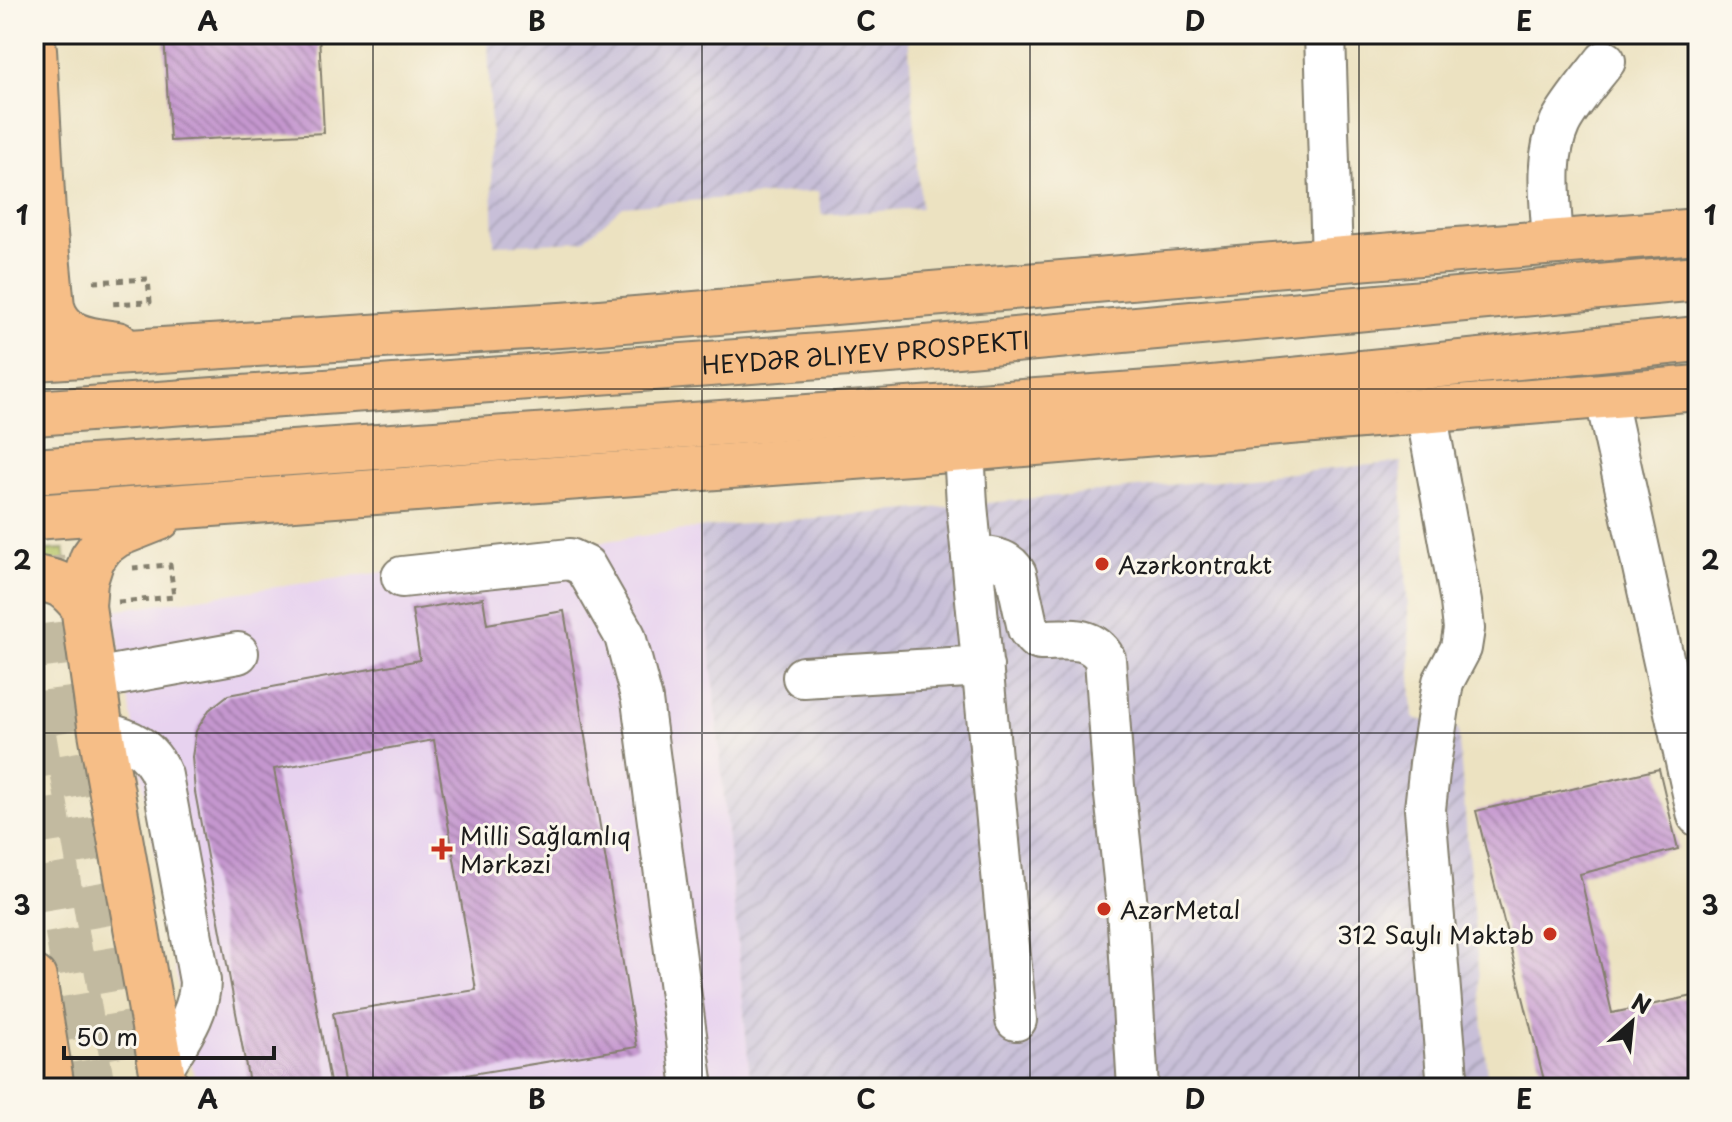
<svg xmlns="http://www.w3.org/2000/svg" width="1732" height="1122" font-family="'Playpen Sans',sans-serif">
	<defs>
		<pattern id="industrial-furrows" width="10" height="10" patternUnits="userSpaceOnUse" patternTransform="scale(2)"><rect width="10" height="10" fill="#c8bfd8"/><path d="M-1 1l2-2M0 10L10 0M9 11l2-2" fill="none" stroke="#aba4b9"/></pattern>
		<pattern id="building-back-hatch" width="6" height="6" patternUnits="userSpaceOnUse" patternTransform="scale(2)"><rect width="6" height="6" fill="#c597cf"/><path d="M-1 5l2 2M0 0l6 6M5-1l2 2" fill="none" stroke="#9f7aa7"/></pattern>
	</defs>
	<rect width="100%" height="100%" fill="#fbf7ec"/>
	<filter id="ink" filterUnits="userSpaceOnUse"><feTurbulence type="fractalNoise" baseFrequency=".0125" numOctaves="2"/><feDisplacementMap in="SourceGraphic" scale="16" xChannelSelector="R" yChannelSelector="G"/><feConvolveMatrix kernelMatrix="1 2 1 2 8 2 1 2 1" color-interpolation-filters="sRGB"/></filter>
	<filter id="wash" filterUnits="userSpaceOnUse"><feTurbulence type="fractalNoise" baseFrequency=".006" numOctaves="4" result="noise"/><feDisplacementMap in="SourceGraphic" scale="32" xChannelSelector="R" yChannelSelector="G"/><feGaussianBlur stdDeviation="1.8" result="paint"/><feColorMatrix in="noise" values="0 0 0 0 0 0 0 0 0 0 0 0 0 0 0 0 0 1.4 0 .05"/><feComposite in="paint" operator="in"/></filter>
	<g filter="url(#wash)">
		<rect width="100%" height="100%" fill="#ece2c1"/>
		<!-- built -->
		<path fill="#e7d2ef" d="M699,528L751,1088H196L113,610Z"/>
		<!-- industrial -->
		<path fill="url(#industrial-furrows)" d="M488,34H908L921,208L822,215L818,191L623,206L583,241L494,245Z
			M1401,462L1413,718L1458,729L1488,1088H751L699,528L967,505Z"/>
		<!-- grass -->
		<path fill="#b6c466" stroke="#697041" stroke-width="2" d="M64,549L67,570L34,563V551Z"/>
		<g id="blocks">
			<!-- building -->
			<path fill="url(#building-back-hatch)" d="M164,34H319L324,133L170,141Z
				M483,598L487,624L564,611L637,1047L387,1088H345L333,1013L476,990L434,740L274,769L331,1088H250L195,792L192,757L196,731L209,710L228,695L420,660L412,610Z
				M1659,769L1678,849L1580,874L1612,1013L1698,995V1083L1678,1088H1546L1476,811Z"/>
		</g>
	</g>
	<g filter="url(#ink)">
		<use href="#blocks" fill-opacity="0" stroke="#847f6e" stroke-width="2"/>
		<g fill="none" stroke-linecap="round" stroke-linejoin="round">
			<!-- major-tunnel -->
			<path stroke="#c2baa0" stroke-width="44" stroke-dasharray="44 22" stroke-linecap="butt" d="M34,492L60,701L127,1088
				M34,734L93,1088"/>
			<!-- minor casing -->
			<g stroke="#847f6e" stroke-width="44">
				<path id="minor" d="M1325,34L1332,260
					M1553,242C1551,203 1543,160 1560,123C1569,105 1592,78 1605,61
					M1605,395L1698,816
					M1426,411L1461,602L1464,629L1461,648L1443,682L1430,764L1425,809L1448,1088
					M964,449L967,505L1016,1020
					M973,555C990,558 1007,557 1016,574L1028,629L1035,638L1040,640C1065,640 1091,634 1105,659L1114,786L1127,907L1138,1088
					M402,577L570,559L585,566L625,636L642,700L693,1088
					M803,677L983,666
					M94,679L238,653
					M101,732C130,739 150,747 162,776L200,981C200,1014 178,1041 162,1069"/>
			</g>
			<!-- major casing -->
			<g stroke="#847f6e" stroke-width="48">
				<path id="major" d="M34,49L43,213L52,307C61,339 89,340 117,344
					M34,358L576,324L1332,260L1698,231
					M34,517L964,449L1698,388
					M159,518L116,535L102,545L92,559L85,581L83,606L101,732L165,1088
					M34,578C61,582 65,585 83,606
					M34,978L52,1088"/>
			</g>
			<!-- highway casing -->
			<g stroke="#847f6e" stroke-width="48">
				<g id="highway">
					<path id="s1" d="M34,413L903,350L1698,278"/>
					<path d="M34,471L1192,390L1698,339"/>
				</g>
			</g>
			<!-- path -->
			<path stroke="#847f6e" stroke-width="5" stroke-dasharray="6 6" stroke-linecap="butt" d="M94,282L148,279L150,302L108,304
				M118,602L174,597L170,565L133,568"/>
			<!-- minor -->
			<use href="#minor" stroke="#fff" stroke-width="40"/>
			<!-- major -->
			<use href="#major" stroke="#f6be87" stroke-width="44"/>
			<!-- highway -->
			<use href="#highway" stroke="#f6be87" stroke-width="44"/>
		</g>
	</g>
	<!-- grid -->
	<path fill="none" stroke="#1c1c1c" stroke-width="2" stroke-opacity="0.55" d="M373,34V1088M702,34V1088M1030,34V1088M1359,34V1088M34,389H1698M34,733H1698"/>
	<!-- markers -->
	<g fill="#c8321e" stroke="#fbf7ec" stroke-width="3">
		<circle cx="1102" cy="564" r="8"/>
		<path d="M438 837h8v8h8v8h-8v8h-8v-8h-8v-8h8z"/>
		<circle cx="1104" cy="909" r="8"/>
		<circle cx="1550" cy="934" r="8"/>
	</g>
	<g text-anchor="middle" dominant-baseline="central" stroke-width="6" stroke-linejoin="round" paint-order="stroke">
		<!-- street labels -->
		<g font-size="24" fill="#1c1c1c" stroke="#fbf7ec">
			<text stroke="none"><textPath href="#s1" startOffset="834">HEYDƏR ƏLIYEV PROSPEKTI</textPath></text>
		</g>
		<!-- poi labels -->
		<g font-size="24" fill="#1c1c1c" stroke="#fbf7ec" text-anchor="start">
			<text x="1118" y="564">Azərkontrakt</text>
			<text x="460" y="835">Milli Sağlamlıq<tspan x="460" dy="28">Mərkəzi</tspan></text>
			<text x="1120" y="909">AzərMetal</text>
			<text x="1534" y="934" text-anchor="end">312 Saylı Məktəb</text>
		</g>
	</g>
	<!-- margin -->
	<rect width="1732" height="1122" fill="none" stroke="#fbf7ec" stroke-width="88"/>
	<!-- north arrow -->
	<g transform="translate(1632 1022) rotate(27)" stroke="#fbf7ec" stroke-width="6" paint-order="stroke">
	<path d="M0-6L14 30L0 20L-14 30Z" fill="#1c1c1c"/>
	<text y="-12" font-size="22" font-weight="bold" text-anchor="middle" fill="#1c1c1c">N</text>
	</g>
	<!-- scale -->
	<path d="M64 1046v12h210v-12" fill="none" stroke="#1c1c1c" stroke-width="4"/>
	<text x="76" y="1046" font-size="24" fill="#1c1c1c" stroke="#fbf7ec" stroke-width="6" paint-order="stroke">50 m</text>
	<rect x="44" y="44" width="1644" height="1034" fill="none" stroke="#1c1c1c" stroke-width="3"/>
	<g font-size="26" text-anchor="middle" font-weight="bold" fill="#1c1c1c">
		<text x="208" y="31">A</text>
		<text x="537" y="31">B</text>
		<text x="866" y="31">C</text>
		<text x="1195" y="31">D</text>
		<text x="1524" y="31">E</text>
		<text x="22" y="225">1</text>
		<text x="1710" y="225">1</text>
		<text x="22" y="570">2</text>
		<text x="1710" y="570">2</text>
		<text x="22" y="915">3</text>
		<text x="1710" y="915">3</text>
		<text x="208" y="1109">A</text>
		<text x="537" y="1109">B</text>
		<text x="866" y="1109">C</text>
		<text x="1195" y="1109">D</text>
		<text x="1524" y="1109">E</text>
	</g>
</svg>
